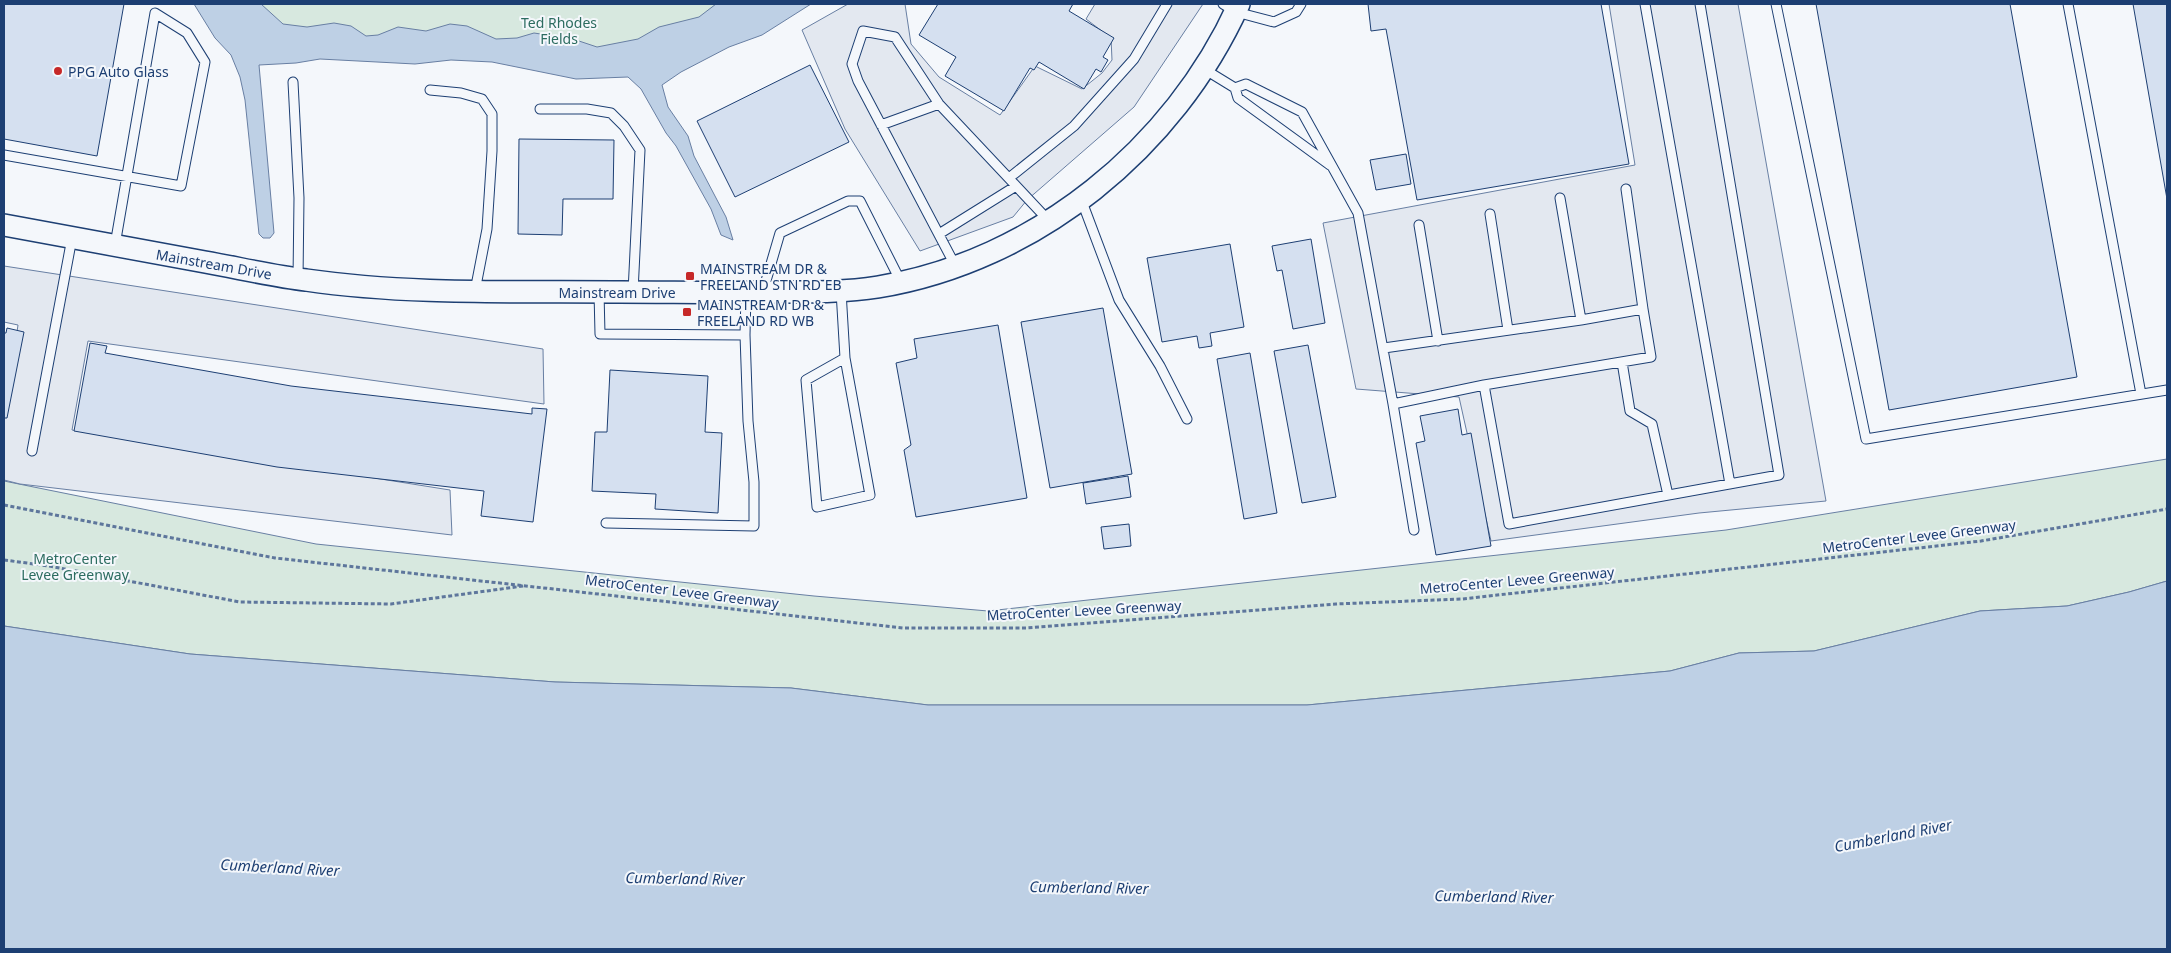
<svg xmlns="http://www.w3.org/2000/svg" width="2171" height="953" font-family="'Noto Sans',sans-serif">
	<rect width="100%" height="100%" fill="#f4f7fb"/>
	<!-- green -->
	<path fill="#d7e8df" stroke="#687fa3" d="M217,4H768L675,56L248,34Z
		M2167,459V581L2129,592L2067,606L1980,611L1814,651L1739,653L1670,671L1307,705H928L791,688L555,682L190,654L4,626V481L316,544L814,596L988,611L1726,530Z"/>
	<!-- parking -->
	<path fill="#e3e8f0" stroke="#687fa3" d="M848,4H905L911,44L939,77L1000,115L1035,66L1082,89L1102,73L1112,60L1111,38L1086,19L1095,4H1203L1134,107L1027,200L1013,217L920,251L845,129L802,30Z
		M1609,4H1738L1826,501L1699,513L1491,541L1459,397L1356,389L1323,223L1635,165Z
		M4,266L543,349L544,404L88,341L72,430L450,490L452,535L20,484L4,480V420L18,325L4,322Z"/>
	<!-- water -->
	<path fill="#bed0e5" stroke="#687fa3" d="M194,4H261L283,24L307,27L334,23L351,26L366,36L378,35L398,27L426,31L450,24L467,26L496,39L517,38L534,33L573,39L597,47L638,39L659,27L699,17L716,4H811L762,35L729,47L681,72L662,85L668,107L688,136L694,156L726,217L733,240L721,235L711,209L676,146L666,133L641,89L628,77L576,79L492,62L451,60L415,64L320,59L296,63L259,65L274,233L270,238H263L259,234L245,100L240,77L231,55L215,38Z
		M2167,581V949H4V626L190,654L555,682L791,688L928,705H1307L1670,671L1739,653L1814,651L1980,611L2067,606L2129,592Z"/>
	<!-- building -->
	<path fill="#d5e0f0" stroke="#1d3f73" d="M4,4H124L97,156L4,139Z
		M938,4H1073L1069,11L1114,38L1103,57L1108,60L1101,72L1096,69L1084,89L1039,62L1034,70L1030,68L1004,111L945,76L956,57L919,35Z
		M1368,4H1601L1629,164L1417,200L1386,29L1371,31Z
		M1816,4H2010L2077,377L1889,410Z
		M2133,4H2167V199Z
		M810,65L849,142L735,197L697,121Z
		M519,139L614,140L613,199H563L562,235L518,234Z
		M1406,154L1411,184L1376,190L1370,160Z
		M1311,239L1325,323L1293,329L1282,270L1277,271L1272,246Z
		M1230,244L1244,327L1210,333L1212,346L1199,348L1197,336L1162,342L1147,258Z
		M1103,308L1132,474L1050,488L1021,322Z
		M998,325L1027,498L916,517L904,450L911,445L896,363L917,358L914,339Z
		M7,328L24,332L7,418H4V333H6Z
		M90,343L107,346L105,353L291,386L532,414V408L547,409L533,522L481,516L484,491L277,467L74,431Z
		M1308,345L1336,497L1302,503L1274,351Z
		M1250,353L1277,513L1244,519L1217,359Z
		M610,370L708,376L705,432L722,433L718,513L655,509L656,494L592,491L595,432H607Z
		M1458,409L1462,435L1471,433L1491,546L1436,555L1416,443L1425,441L1420,416Z
		M1128,476L1131,497L1086,504L1083,483Z
		M1129,524L1131,546L1104,549L1101,527Z"/>
	<g fill="none" stroke-linecap="round" stroke-linejoin="round">
		<!-- service casing -->
		<g stroke="#1d3f73" stroke-width="11">
			<path id="service" d="M1223,4L1236,12L1274,22L1296,12L1301,4
				M1645,4L1730,484
				M1776,4L1866,439L2167,390
				M2068,4L2141,394
				M1204,69L1235,88
				M293,82L299,198L298,279
				M430,90L461,93L482,99L492,114V151L487,229L475,291
				M540,109H587L611,113L624,126L640,150L633,292
				M881,125L939,104
				M4,155L181,186L205,62L187,33L155,13L115,245
				M1330,165L1238,98L1235,88L1246,84L1302,112L1358,213L1393,404L1484,385L1509,524L1779,475L1700,4
				M1009,178L1074,126L1134,59L1167,4
				M1626,189L1643,309
				M1560,198L1581,320
				M1081,199L1119,300L1160,366L1187,419
				M1490,214L1508,330
				M1419,225L1438,341
				M939,234L1016,186
				M956,267L858,81L852,64L863,31L895,37L939,104L1049,221
				M763,291L780,233L848,201H860L901,282
				M841,291L845,358L806,380L817,507L870,495L845,358
				M599,292L600,334L745,335L746,293
				M1384,348L1581,320L1643,309L1651,357L1484,385
				M1622,362L1630,411L1652,424L1668,495
				M1393,404L1414,530
				M32,451L72,238
				M606,523L754,526V482L748,421L745,335"/>
		</g>
		<!-- tertiary casing -->
		<g stroke="#1d3f73" stroke-width="24">
			<path id="tertiary" d="M4,225C71,237 138,250 205,262C239,268 272,276 306,280C409,295 515,291 619,292C674,292 728,293 783,292C815,292 847,292 878,287C1036,261 1174,148 1239,4"/>
		</g>
		<!-- path -->
		<path stroke="#5e769c" stroke-width="3" stroke-dasharray="4 2.5" stroke-linecap="butt" d="M4,505L275,558L903,628H1026L1336,604L1462,599L1981,541L2167,509
			M4,560L49,566L240,602L391,604L523,586"/>
		<!-- service -->
		<use href="#service" stroke="#f4f7fb" stroke-width="9"/>
		<!-- tertiary -->
		<use href="#tertiary" stroke="#f4f7fb" stroke-width="21"/>
	</g>
	<!-- markers -->
	<g fill="#c62828" stroke="#f4f7fb" stroke-width="2">
		<circle cx="58" cy="71" r="5"/>
		<rect x="685" y="271" width="10" height="10" rx="2.5"/>
		<rect x="682" y="307" width="10" height="10" rx="2.5"/>
	</g>
	<g text-anchor="middle" dominant-baseline="central" stroke-width="4" stroke-linejoin="round" paint-order="stroke">
		<!-- park labels -->
		<g font-size="14" fill="#2c6c60" stroke="#f4f7fb">
			<text x="559" y="22">Ted Rhodes<tspan x="559" dy="16">Fields</tspan></text>
			<text x="75" y="558">MetroCenter<tspan x="75" dy="16">Levee Greenway</tspan></text>
		</g>
		<!-- poi labels -->
		<g font-size="14" fill="#1d3f73" stroke="#f4f7fb" text-anchor="start">
			<text x="68" y="71">PPG Auto Glass</text>
			<text x="700" y="268">MAINSTREAM DR &amp;<tspan x="700" dy="16">FREELAND STN RD EB</tspan></text>
			<text x="697" y="304">MAINSTREAM DR &amp;<tspan x="697" dy="16">FREELAND RD WB</tspan></text>
		</g>
		<!-- street labels -->
		<g font-size="14" fill="#1d3f73" stroke="#f4f7fb">
			<text transform="translate(214 264) rotate(10)">Mainstream Drive</text>
			<text x="617" y="292">Mainstream Drive</text>
			<text transform="translate(1919 536) rotate(-7)">MetroCenter Levee Greenway</text>
			<text transform="translate(1517 580) rotate(-5)">MetroCenter Levee Greenway</text>
			<text transform="translate(682 591) rotate(7)">MetroCenter Levee Greenway</text>
			<text transform="translate(1084 610) rotate(-3)">MetroCenter Levee Greenway</text>
		</g>
		<!-- water labels -->
		<g font-size="15" font-style="italic" fill="#1d3f73" stroke="#f4f7fb">
			<text transform="translate(1893 835) rotate(-11)">Cumberland River</text>
			<text transform="translate(280 867) rotate(3)">Cumberland River</text>
			<text transform="translate(685 878) rotate(1)">Cumberland River</text>
			<text transform="translate(1089 887) rotate(1)">Cumberland River</text>
			<text transform="translate(1494 896) rotate(1)">Cumberland River</text>
		</g>
	</g>
	<!-- border -->
	<rect width="2171" height="953" fill="none" stroke="#1d3f73" stroke-width="10"/>
</svg>
